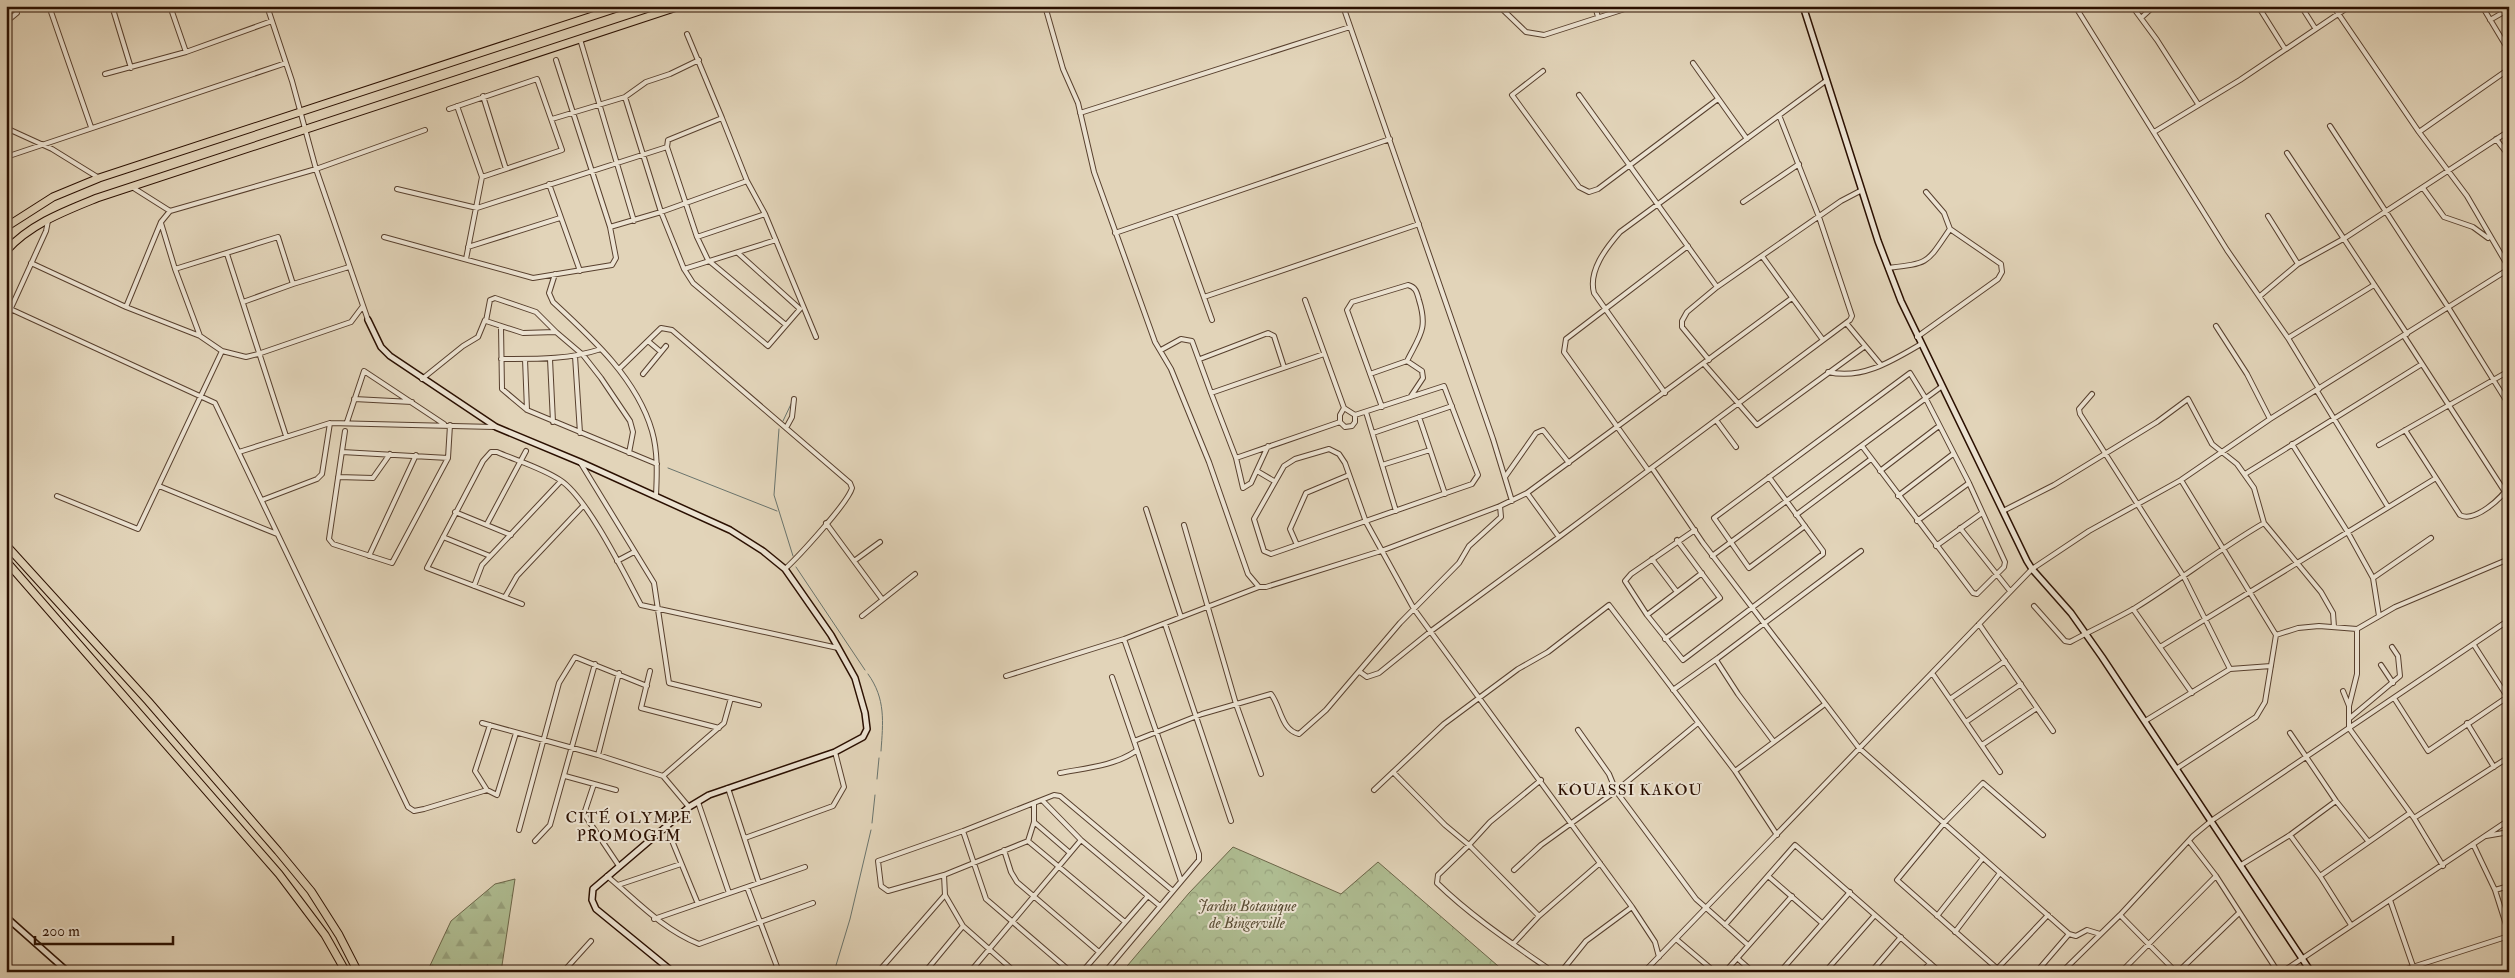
<svg xmlns="http://www.w3.org/2000/svg" width="2515" height="978" font-family="'IM FELL Double Pica',serif">
	<defs>
		<pattern id="forest-firs" width="22" height="20" patternUnits="userSpaceOnUse" patternTransform="scale(1.25)"><rect width="22" height="20" fill="#afbd92"/><path d="M5 1l3.5 6h-7zM16 11l3.5 6h-7z" fill="#97a17c"/></pattern>
		<pattern id="park-crowns" width="20" height="18" patternUnits="userSpaceOnUse" patternTransform="scale(1.25)"><rect width="20" height="18" fill="#afbd92"/><path d="M2 6a3 3 0 1 1 6 0M12 15a3 3 0 1 1 6 0" fill="none" stroke="#97a17c"/></pattern>
	</defs>
	<rect width="100%" height="100%" fill="#e2d4b9"/>
	<filter id="stains"><feTurbulence type="fractalNoise" baseFrequency=".004" numOctaves="4"/><feColorMatrix values="0 0 0 0 .2 0 0 0 0 .09 0 0 0 0 .02 0 0 0 .5 -.17"/></filter>
	<radialGradient id="worn" r=".72"><stop offset=".6" stop-color="#630" stop-opacity="0"/><stop offset="1" stop-color="#630" stop-opacity=".3"/></radialGradient>
	<!-- forest -->
	<path fill="url(#forest-firs)" stroke="#6c6649" d="M515,879L501,972H427L451,921L495,884Z"/>
	<!-- park -->
	<path fill="url(#park-crowns)" stroke="#6c6649" d="M1233,847L1341,894L1378,862L1505,972H1122L1189,893Z"/>
	<g fill="none" stroke-linecap="round" stroke-linejoin="round">
		<!-- stream -->
		<path stroke="#6a746d" stroke-width="1" d="M783,421L792,402
			M779,429L774,495L793,556
			M668,468L777,511
			M796,567L865,670
			M868,674C886,699 883,722 881,751
			M877,779L879,758
			M872,823L875,795
			M834,972L850,919L871,830"/>
		<!-- street casing -->
		<g stroke="#58402e" stroke-width="6">
			<path id="street" d="M49,6L91,127
				M112,6L131,68
				M170,6L186,52
				M267,6L292,81L316,169L368,320
				M1045,6L1063,69L1078,103L1094,172L1155,342L1171,369L1209,462L1248,574L1259,587H1266L1381,551L1500,506L1527,493L1792,298
				M1343,6L1493,439L1512,501
				M1499,6L1526,32L1544,35L1634,6
				M1595,6L1598,17
				M2075,6L2227,250L2288,338L2319,389
				M2132,6L2157,40L2198,104
				M2258,6L2285,49
				M2301,6L2315,28
				M2333,6L2419,132L2467,196L2509,268
				M2482,6L2509,51
				M2141,18L2154,6
				M2490,20L2509,9
				M6,22L17,13L16,9L23,6
				M687,34L722,118
				M580,39L634,221
				M1693,63L1747,139
				M1543,71L1512,95L1579,187L1589,192L1598,189L1718,99
				M105,74L186,52L272,21
				M1579,95L1717,287
				M483,96L506,169
				M625,97L661,212L684,269L693,283L768,346L800,309L738,253
				M457,106L482,177L466,259
				M449,109L537,79L562,150L482,177
				M1080,113L1350,27
				M552,119L625,97L646,82L670,74L699,60
				M2330,126L2448,307L2509,405
				M6,128L52,149L99,178
				M2154,132L2240,80L2350,6
				M2419,132L2509,69
				M2496,139L2509,156
				M2287,153L2407,334
				M6,157L286,63
				M549,184L580,271
				M132,187L170,211
				M2423,188L2444,217L2473,227L2488,238
				M397,189L477,208L667,147
				M1743,202L1799,164
				M1174,213L1212,320
				M2268,216L2298,264
				M161,223L175,269L200,336L222,351L246,357L258,354L351,322L363,306
				M610,227L661,212L747,181
				M1115,233L1390,139
				M384,237L533,278L612,265L616,258L610,227L556,60
				M697,237L765,214
				M468,247L560,218
				M227,254L286,436
				M1762,256L1823,340
				M31,263L126,307L200,336
				M1888,268C1930,263 1926,264 1950,229
				M175,269L278,237L293,284L243,302
				M684,269L776,240
				M555,274L549,293L553,302C592,338 637,379 652,431C658,452 657,475 656,496
				M293,284L349,267
				M2260,296L2298,264L2345,238L2509,131
				M1204,297L1419,224
				M1305,300L1344,408
				M6,307L215,403L408,807L414,811L424,809L487,790
				M126,307L161,222L170,211L316,169L425,130
				M6,319L46,231L48,221
				M1847,324L1881,365
				M786,325L708,260L697,237L667,147L668,140L722,118L747,181L765,214L816,337
				M2216,326L2247,374L2270,419
				M501,327L502,389L527,410L657,464
				M556,332L536,312L495,298L490,300L486,321L523,333L556,332L583,355L601,378L630,421L633,432L629,453
				M2404,336L2505,492
				M1917,337L1998,279L2002,272L2001,264L1950,229L1944,213L1926,192
				M2288,338L2374,285
				M648,341L661,352
				M1161,350L1181,339L1192,341L1211,393L1324,354
				M575,356L580,433
				M501,359C535,359 568,360 601,349
				M525,359L527,410
				M550,359L553,422
				M1200,359L1268,333L1274,336L1284,367
				M1709,360L1682,327V321L1687,312L1717,287L1841,201L1862,190
				M1407,361L1422,371L1423,378L1411,396
				M1704,364L1757,425L1864,347
				M619,369L661,328L672,330L850,483L852,488C848,503 798,557 785,569
				M1828,372C1862,380 1892,361 1921,344
				M643,374L666,346
				M1370,374L1407,361C1420,335 1428,329 1419,300C1417,293 1416,287 1408,285L1352,302L1347,310L1382,407
				M422,379L463,346L478,337L485,320
				M2317,391L2388,507
				M1211,393L1236,458L1243,488L1251,483L1268,446
				M1665,393L1594,293C1588,271 1606,248 1620,232L1827,80
				M2092,394L2079,409L2080,414L2184,577L2230,669
				M354,399L412,402
				M1344,408L1355,415V422L1352,426L1345,427L1340,422V415Z
				M1366,412L1396,511
				M1355,415L1444,386L1478,475L1472,484L1271,554L1264,551L1254,519L1284,466L1295,459L1329,449L1339,454L1345,463L1366,522L1414,609L1632,907L1655,942L1659,957
				M1419,417L1445,494
				M1716,420L1736,447
				M347,422L364,371L444,424
				M786,428L792,417L794,399
				M2405,430L2460,515C2474,523 2503,498 2509,485
				M345,431L329,539L333,544L392,563L448,458L450,425
				M1373,433L1452,406
				M2292,444L2347,531L2373,578L2379,616
				M2379,445L2509,371
				M239,452L330,423L494,427
				M342,452L448,458
				M1236,458L1340,422
				M580,462L654,583L669,683L759,705
				M1382,465L1430,450
				M1652,468L1703,543L1859,748L2069,934L2076,936L2087,930L2100,934
				M1648,470L1564,352L1566,339L1688,246
				M1257,471L1274,481
				M1880,471L1939,426
				M2245,474L2422,364
				M338,477L373,478L390,454
				M1505,477L1536,433L1543,430L1569,463
				M2181,480L2276,635
				M159,486L277,534
				M1527,493L1559,537L1850,320L1852,316L1819,217L1779,115
				M57,496L138,529L222,351
				M1898,496L1953,454
				M262,500L317,479L322,474L330,423
				M1146,509L1181,617
				M2003,511L2054,485L2157,422L2188,399L2212,444L2237,464L2254,488L2264,523L2321,592L2333,613L2334,627
				M455,512L511,535
				M1796,515L1871,459
				M1917,521L1969,483
				M826,523L882,599
				M487,524L526,451
				M1184,525L1236,704L1261,774
				M1805,526L1749,568L1714,518L1910,373L1926,399L1969,483L2005,562L2004,567L1977,594L1973,593L1862,446
				M1960,528L2010,591
				M1695,530L1631,574L1625,581L1647,615L1683,660L1823,554V551L1769,477
				M443,537L490,556
				M1297,545L1290,529L1306,493L1349,475
				M1936,546L1982,513
				M369,556L416,455
				M1712,556L1941,387
				M1652,559L1677,592
				M617,561L634,552
				M854,561L880,542
				M2373,578L2431,538
				M474,586L482,565L561,481
				M505,597L517,576L583,506
				M522,604L427,568L483,461L491,452H497C518,461 542,468 560,480C587,497 625,575 641,605L838,648
				M2034,606L2065,641L2070,642C2092,630 2114,620 2135,608C2179,581 2219,549 2264,523
				M2133,609L2192,693
				M1647,615L1702,573
				M862,616L915,574
				M1165,624L1231,821
				M1979,624L2053,731
				M2357,629V674L2349,706V728L2414,818L2443,866
				M1665,639L1720,598L1677,540
				M2474,645L2508,698
				M2160,647L2436,478
				M1716,660L1738,694L1774,742
				M2381,665L2393,683
				M650,671L641,708L719,728
				M1360,672L1367,677L1379,673L1431,631L1559,537
				M1932,673L2000,772
				M1006,676L1124,639L1259,587
				M1112,677L1134,741L1202,714L1271,694C1281,707 1281,730 1299,734L1326,710L1400,623L1459,563L1469,546L1501,517L1500,506
				M1673,690L1718,658L1861,551
				M2343,691L2349,706
				M2394,698L2428,751L2509,696
				M1950,699L2005,661
				M2350,718L2400,676L2398,656L2392,647
				M2145,721L2230,669L2271,666
				M1966,722L2021,684
				M482,723L598,755L663,776L689,807
				M2467,723L2494,767
				M490,725L475,771L487,790L497,795L516,733
				M1578,730L1609,774L1616,791L1696,899L1748,945
				M2290,733L2336,801L2368,841
				M1134,741L1181,881
				M1982,745L2037,708
				M598,755L619,673
				M2176,769L2256,717L2265,702L2276,635L2298,628L2319,626L2357,629L2395,607L2509,559
				M1735,771L1825,704
				M1393,772L1445,825L1469,845L1490,822L1541,780
				M1060,773C1086,768 1114,766 1136,751
				M565,776L616,790
				M663,776L724,723L731,698
				M594,784L584,814L619,866
				M728,788L759,883
				M1374,790L1444,724L1518,669L1548,652L1609,605L1735,771L1777,835
				M1042,800L1081,840L1160,906
				M698,802L729,893
				M2414,818L2509,757
				M1034,822L1070,853
				M666,826L698,904
				M519,830L559,683L575,657L647,686
				M963,831L986,899L1071,972
				M2290,835L2320,876L2351,925
				M2486,836L2509,832
				M745,838L833,806L844,787L835,752
				M535,841L550,825L595,664
				M1028,841L944,875L888,891L881,886L878,861L963,831L1054,795L1060,796L1173,891
				M1028,841L1125,922
				M1028,841L1034,822V804
				M2189,841L2216,876L2278,972
				M2473,844L2495,890L2509,934
				M1004,850L1011,872L1017,882L1099,952
				M2241,865L2290,835L2336,801
				M1514,870L1541,845L1616,791L1698,723
				M944,875L945,895L963,926L1015,972
				M607,876C637,901 662,929 699,944L813,903
				M1768,876L1822,923
				M2320,876L2410,813
				M618,885L681,864
				M747,887L779,972
				M2495,890L2509,886
				M2390,900L2415,972
				M2120,915L2176,972
				M1539,916L1600,863
				M1937,916L1983,858
				M654,919L805,867
				M1725,925L1795,845L1940,972
				M1955,932L2000,873
				M1676,939L1715,972
				M1513,944L1539,916L1469,845L1438,875L1437,883C1472,917 1513,944 1553,972
				M1737,958L1753,972
				M1997,969L2048,915
				M2039,969L2069,934
				M563,972L591,941
				M878,972L945,895
				M925,972L963,926
				M970,972L1081,840
				M1082,972L1148,896
				M1105,972L1189,872L1199,860V854L1124,639
				M1561,972L1586,941L1632,907
				M1644,972L2032,569L2089,531L2181,480L2270,419L2509,269
				M1725,972L1792,896
				M1780,972L1850,892
				M1825,972L1875,915
				M1871,972L1901,937
				M1922,972L1930,963
				M2001,972L1897,880L1944,823L1983,783L2043,835
				M2023,972C2030,969 2037,967 2043,972
				M2062,972L2120,915L2193,836L2211,821L2509,620
				M2121,972L2216,876
				M2178,972L2239,913
				M2282,972L2509,820
				M2397,972L2509,936"/>
		</g>
		<!-- secondary casing -->
		<g stroke="#2a0f00" stroke-width="8">
			<path id="secondary" d="M1803,6L1878,241L1901,301L2027,561L2032,569L2071,613L2102,657L2311,972
				M368,320L381,347L390,356L496,427L580,462L730,530L763,551L785,569L831,635L855,678L865,713L867,729L863,737L835,752L709,795L689,807L593,889L592,900L596,909L673,972
				M6,917L68,972"/>
		</g>
		<!-- highway casing -->
		<g stroke="#2a0f00" stroke-width="9">
			<path id="highway" d="M6,227L53,197L99,178L623,6
				M6,251C30,224 65,211 97,198L680,6
				M6,545L148,701L278,851L311,891L339,935L358,972
				M6,561L279,874L325,935L346,972"/>
		</g>
		<!-- street -->
		<use href="#street" stroke="#ece3d2" stroke-width="4"/>
		<!-- secondary -->
		<use href="#secondary" stroke="#ece3d2" stroke-width="5"/>
		<!-- highway -->
		<use href="#highway" stroke="#e2d4b9" stroke-width="7"/>
	</g>
	<g text-anchor="middle" dominant-baseline="central" stroke-width="4" stroke-linejoin="round" paint-order="stroke">
		<!-- park labels -->
		<g font-size="15" font-style="italic" fill="#594c33" stroke="#ece3d2">
			<text x="1247" y="906">Jardin Botanique<tspan x="1247" dy="17">de Bingerville</tspan></text>
		</g>
		<!-- neighbourhood labels -->
		<g font-size="16" letter-spacing="1" fill="#2a0f00" stroke="#ece3d2">
			<text x="1630" y="790">KOUASSI KAKOU</text>
			<text x="629" y="818">CITÉ OLYMPE<tspan x="629" dy="18">PROMOGIM</tspan></text>
		</g>
	</g>
	<!-- margin -->
	<rect width="2515" height="978" fill="none" stroke="#e2d4b9" stroke-width="25"/>
	<rect x="8" y="8" width="2500" height="963" fill="none" stroke="#2a0f00" stroke-width="2.5"/>
	<rect x="12" y="12" width="2490" height="953" fill="none" stroke="#2a0f00"/>
	<!-- scale -->
	<path d="M35 936v8h138v-8" fill="none" stroke="#2a0f00" stroke-width="2.5"/>
	<text x="42" y="936" font-size="15" fill="#2a0f00" stroke="#ece3d2" stroke-width="4" paint-order="stroke">200 m</text>
	<rect width="100%" height="100%" filter="url(#stains)"/>
	<rect width="100%" height="100%" fill="url(#worn)"/>
</svg>
